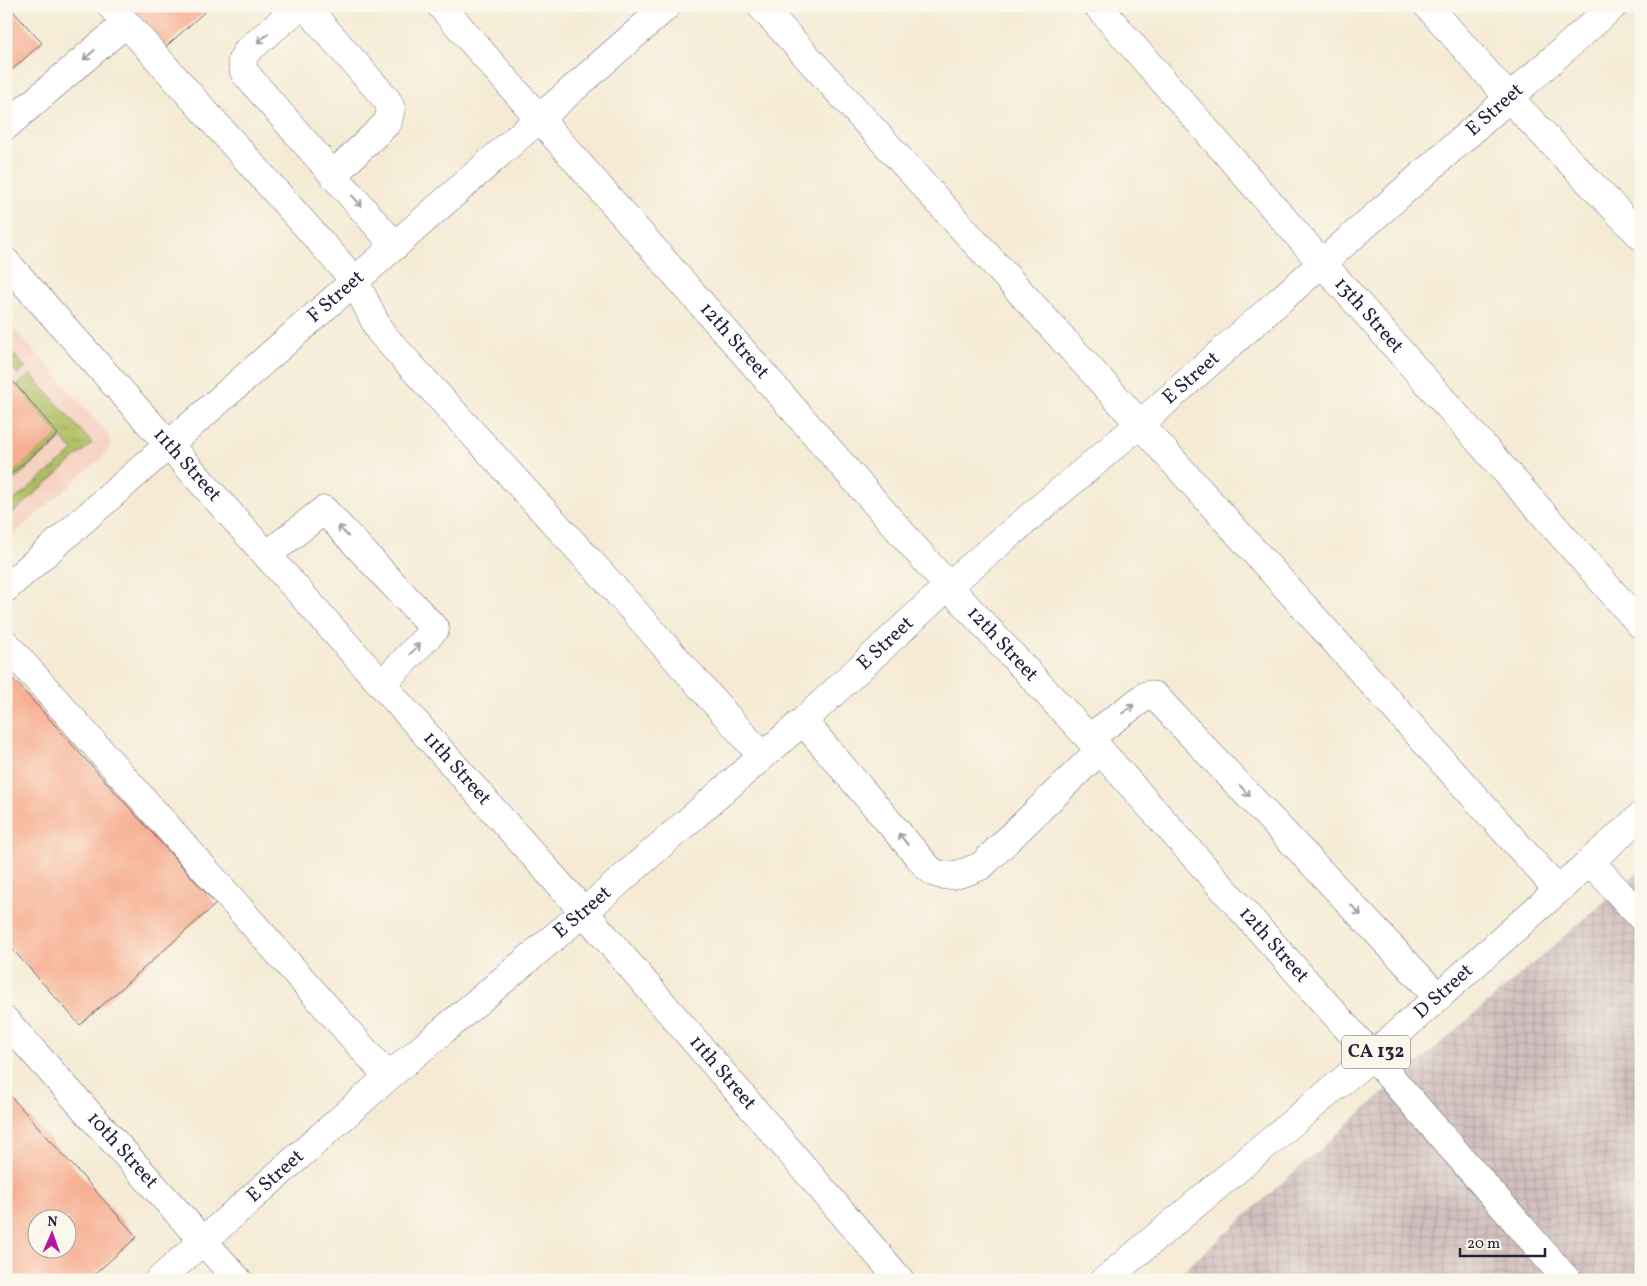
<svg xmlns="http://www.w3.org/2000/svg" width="1647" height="1286" font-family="Vollkorn,serif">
	<defs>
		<pattern id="industrial-grid" width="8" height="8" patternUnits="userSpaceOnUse" patternTransform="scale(1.25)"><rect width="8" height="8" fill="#d1bfbd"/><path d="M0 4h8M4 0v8" fill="none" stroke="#b3a4a3"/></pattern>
		<pattern id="grass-tufts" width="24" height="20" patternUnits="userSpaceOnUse" patternTransform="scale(1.25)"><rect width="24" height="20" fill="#aebd5f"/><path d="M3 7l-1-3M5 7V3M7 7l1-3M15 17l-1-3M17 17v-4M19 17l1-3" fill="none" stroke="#95a253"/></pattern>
	</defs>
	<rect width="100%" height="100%" fill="#fbf7ec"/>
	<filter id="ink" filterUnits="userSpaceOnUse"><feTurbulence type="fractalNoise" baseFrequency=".02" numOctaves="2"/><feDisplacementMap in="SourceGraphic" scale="10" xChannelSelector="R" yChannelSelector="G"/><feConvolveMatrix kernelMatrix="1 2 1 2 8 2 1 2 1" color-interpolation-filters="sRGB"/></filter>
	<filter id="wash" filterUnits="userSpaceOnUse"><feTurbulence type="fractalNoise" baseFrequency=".0096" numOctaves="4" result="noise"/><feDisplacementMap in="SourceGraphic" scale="20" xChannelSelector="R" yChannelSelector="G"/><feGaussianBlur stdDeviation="1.12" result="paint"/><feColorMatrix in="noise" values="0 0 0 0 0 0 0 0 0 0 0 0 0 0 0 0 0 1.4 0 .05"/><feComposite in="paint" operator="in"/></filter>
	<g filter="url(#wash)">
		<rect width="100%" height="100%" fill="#f5ebd5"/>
		<!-- built -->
		<path fill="#f5d2c2" d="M6,320L104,429L109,435L110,444L107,451L101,458L6,541Z"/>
		<!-- industrial -->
		<path fill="url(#industrial-grid)" d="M1641,870V1280H1173L1375,1100Z"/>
		<!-- grass -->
		<path fill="url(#grass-tufts)" stroke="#68704d" d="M6,346L26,368L18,374L6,361Z
			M31,374L92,443L6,519V507L73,451L62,438L6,487V478L58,434L17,385Z"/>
		<g id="blocks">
			<!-- building -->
			<path fill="#f6ad90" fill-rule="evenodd" d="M6,6H16L12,10L42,43L6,75Z
				M119,6H211L160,52Z
				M6,373L58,434L6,478Z
				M6,671L216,904L80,1025L6,942Z
				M6,1091L137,1237L88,1280H6ZM38,1218H68V1248H38Z"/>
		</g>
	</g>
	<g filter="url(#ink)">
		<use href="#blocks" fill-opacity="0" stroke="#6c6871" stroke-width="1"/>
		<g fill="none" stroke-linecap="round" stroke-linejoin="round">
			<!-- minor casing -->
			<g stroke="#6c6871" stroke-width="29">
				<g id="minor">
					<path d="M111,6L355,281L380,332L604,577L762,756"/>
					<path d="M300,6L247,51L242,60L244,72L395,246"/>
					<path d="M305,6L387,100L391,108L388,122L334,174"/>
					<path id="s1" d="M441,6L948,586L1100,750L1372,1056L1567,1280"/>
					<path d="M761,6L1140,424L1558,890"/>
					<path id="s2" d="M1098,6L1322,263L1641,625"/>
					<path d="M1428,6L1509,98L1641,236"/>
					<path d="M6,126L126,23"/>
					<path id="s3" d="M6,262L584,912L900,1280"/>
					<path d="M267,555L324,510L435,629L382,684"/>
					<path id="s4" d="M6,588L667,6"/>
					<path d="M6,644L388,1077"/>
					<path d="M803,721L917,855C922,861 930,872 938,874C952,879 968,871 981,866L1100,750"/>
					<path d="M1089,738L1147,695L1155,696L1438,997"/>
					<path d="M1590,861L1641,917"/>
					<path id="s5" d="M6,1021L238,1280"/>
					<path id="s6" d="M159,1280L388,1077L584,912L803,721L948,586L1140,424L1613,6"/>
				</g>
			</g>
			<!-- major casing -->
			<g stroke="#6c6871" stroke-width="29">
				<g id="major">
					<path id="s7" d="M1105,1280L1372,1056L1641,816"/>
				</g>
			</g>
			<!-- minor -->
			<use href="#minor" stroke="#fff" stroke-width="28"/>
			<!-- major -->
			<use href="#major" stroke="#fff" stroke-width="28"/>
		</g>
		<!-- one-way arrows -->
		<defs><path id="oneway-shaft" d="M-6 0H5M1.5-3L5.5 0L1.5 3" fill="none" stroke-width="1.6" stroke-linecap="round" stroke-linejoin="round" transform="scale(1.25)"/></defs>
		<g stroke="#9c9ca7">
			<use href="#oneway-shaft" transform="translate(263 38) rotate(140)"/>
			<use href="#oneway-shaft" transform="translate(89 55) rotate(139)"/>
			<use href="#oneway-shaft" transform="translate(357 201) rotate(49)"/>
			<use href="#oneway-shaft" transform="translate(343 531) rotate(-133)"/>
			<use href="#oneway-shaft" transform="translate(415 649) rotate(-46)"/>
			<use href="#oneway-shaft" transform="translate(1128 709) rotate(-37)"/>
			<use href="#oneway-shaft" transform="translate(1245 791) rotate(47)"/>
			<use href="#oneway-shaft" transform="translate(903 839) rotate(-130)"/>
			<use href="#oneway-shaft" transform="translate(1356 910) rotate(47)"/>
		</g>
	</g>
	<g text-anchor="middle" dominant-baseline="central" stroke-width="4.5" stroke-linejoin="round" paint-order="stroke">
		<!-- shield labels -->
		<rect fill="#fbf7ec" stroke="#636270" stroke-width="1" x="1342" y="1035.5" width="68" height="33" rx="4"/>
		<g font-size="19" font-weight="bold" fill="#22223b">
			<text x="1376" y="1052">CA 132</text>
		</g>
		<!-- street labels -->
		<g font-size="20" fill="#22223b" stroke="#fbf7ec">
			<text stroke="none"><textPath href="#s6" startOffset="1776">E Street</textPath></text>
			<text stroke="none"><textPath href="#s4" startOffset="440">F Street</textPath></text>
			<text stroke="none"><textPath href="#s2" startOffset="411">13th Street</textPath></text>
			<text stroke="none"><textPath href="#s1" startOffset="445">12th Street</textPath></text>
			<text stroke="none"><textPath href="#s6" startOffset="1371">E Street</textPath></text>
			<text stroke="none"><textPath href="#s3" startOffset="272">11th Street</textPath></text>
			<text stroke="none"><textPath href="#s6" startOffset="966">E Street</textPath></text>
			<text stroke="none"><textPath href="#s1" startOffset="850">12th Street</textPath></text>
			<text stroke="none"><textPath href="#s3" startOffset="678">11th Street</textPath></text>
			<text stroke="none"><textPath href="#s6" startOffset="561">E Street</textPath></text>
			<text stroke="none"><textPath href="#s1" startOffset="1255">12th Street</textPath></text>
			<text stroke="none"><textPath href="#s7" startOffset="445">D Street</textPath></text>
			<text stroke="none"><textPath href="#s3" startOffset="1082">11th Street</textPath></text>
			<text stroke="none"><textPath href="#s5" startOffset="174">10th Street</textPath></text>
			<text stroke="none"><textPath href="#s6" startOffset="156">E Street</textPath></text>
		</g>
	</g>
	<!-- margin -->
	<rect width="1647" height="1286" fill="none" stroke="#fbf7ec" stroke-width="25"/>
	<!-- north arrow -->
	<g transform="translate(52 1234) rotate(2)"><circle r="24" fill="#fbf7ec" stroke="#a4a2a5"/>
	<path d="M0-4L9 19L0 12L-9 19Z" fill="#b5179e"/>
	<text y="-8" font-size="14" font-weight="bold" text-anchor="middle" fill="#22223b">N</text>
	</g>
	<!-- scale -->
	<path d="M1460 1248v8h85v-8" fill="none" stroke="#22223b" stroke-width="2.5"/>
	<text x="1467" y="1248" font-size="15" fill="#22223b" stroke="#fbf7ec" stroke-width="4" paint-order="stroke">20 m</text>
</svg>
